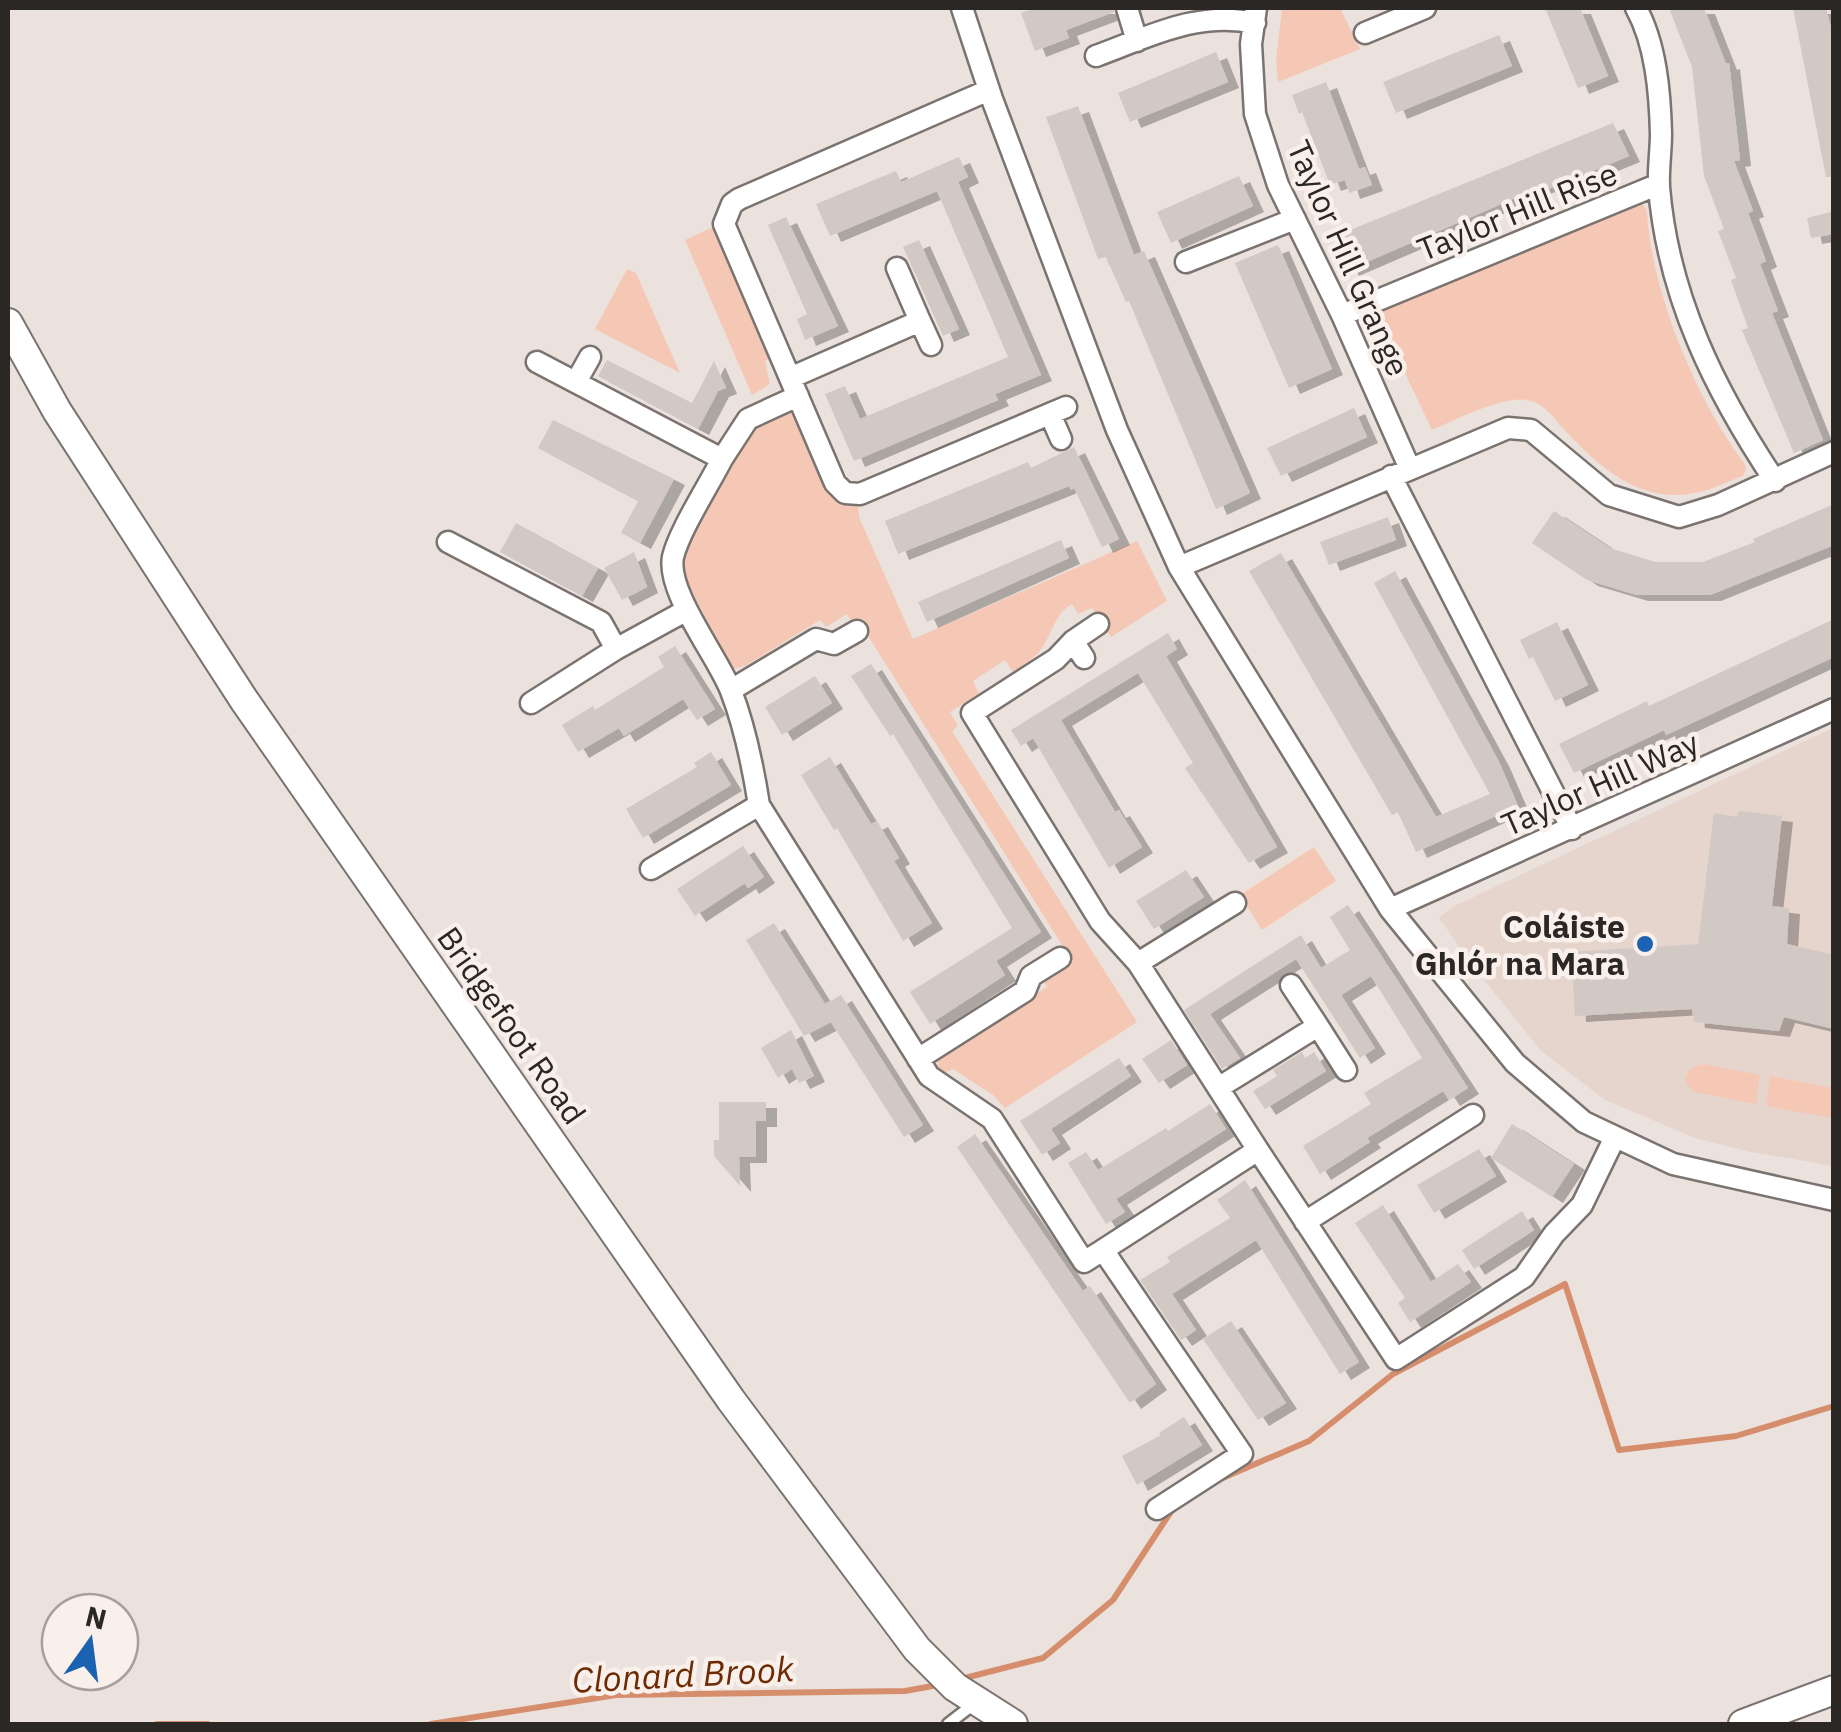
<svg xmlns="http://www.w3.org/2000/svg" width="1841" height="1732" font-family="'IBM Plex Sans',sans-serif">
	<defs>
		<filter id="shadow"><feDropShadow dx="11" dy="6" stdDeviation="0" flood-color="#0004"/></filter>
	</defs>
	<rect width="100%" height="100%" fill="#ebe2de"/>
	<!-- built -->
	<path fill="#e6d5cd" d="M1833,728V1166L1751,1152L1695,1138L1605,1100L1541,1051L1476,970L1439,918L1452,907Z"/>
	<!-- green -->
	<path fill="#f5c8b5" d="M1282,8H1340L1360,49L1278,82L1276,60Z
		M1634,204H1642L1647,211C1651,291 1696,399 1744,463L1746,469L1743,476C1729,481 1714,489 1699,492C1641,506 1598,467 1562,427C1551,415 1544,403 1526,400C1501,396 1456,420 1432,430L1373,306Z
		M713,227L770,358L765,361L770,384L752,395L685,240Z
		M627,269L636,273L680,373L595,329Z
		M783,411L794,415L832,495L839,500L858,502L859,517L913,639L1137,541L1167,601L1111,637L1092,608L1078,614L1072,604C1053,615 1053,635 1039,652C1032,660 1022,666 1013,672L1005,660L973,681L979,694L950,712L958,726L952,731L1137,1022L1005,1108L993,1095L953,1069L945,1073L939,1069L937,1060L942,1053L1047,987L1043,979L1067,953L865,631L854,625L847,614L826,627L820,620L745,666L732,669L681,570L680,562L749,428Z
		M1314,847L1336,881L1262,930L1240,895Z
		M1704,1064L1760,1075L1756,1104L1695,1092L1687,1085L1685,1077L1691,1068Z
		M1770,1076L1833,1088V1118L1766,1106Z"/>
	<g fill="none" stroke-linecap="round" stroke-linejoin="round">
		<!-- stream -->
		<path stroke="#d68d6c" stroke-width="6" d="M1218,1480L1309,1441L1393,1374L1565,1284L1619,1450L1736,1436L1834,1406
			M961,1679L1043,1658L1113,1600L1174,1507
			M157,1724H208
			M431,1724L616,1695L905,1691L938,1685"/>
	</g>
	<!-- building -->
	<path fill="#d2c8c4" filter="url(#shadow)" d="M1035,8H1114V12L1066,30L1069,38L1035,51L1021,13Z
		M1545,8H1580L1608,76L1578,88Z
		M1669,8H1704L1726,64L1729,63L1740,160L1734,161L1753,211L1748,213L1766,261L1760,264L1778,311L1772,313L1823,440L1794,453L1742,330L1748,328L1731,280L1736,278L1718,231L1724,229L1704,176L1692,67Z
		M1793,8H1826L1834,40V177H1826Z
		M1499,35L1512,66L1396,113L1383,82Z
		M1216,52L1228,82L1130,122L1118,93Z
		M1326,82L1359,169L1365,167L1372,185L1349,193L1345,180L1330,185L1302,112L1299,114L1292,95Z
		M1078,106L1134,255L1144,251L1250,493L1216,509L1129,301L1126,302L1106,257L1098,259L1046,117Z
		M1613,123L1629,156L1546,190L1544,186L1520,196L1348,270L1333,237Z
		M959,157L968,177L958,182L1041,375L995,394L998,400L854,461L825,394L845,386L860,419L1008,357L937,191L830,236L816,204L896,171L901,182Z
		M1239,176L1253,206L1171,243L1157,212Z
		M1834,211V234L1811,238L1807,218Z
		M786,217L838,326L805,340L797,319L807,314L768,225Z
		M919,240L959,329L943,336L903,247Z
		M1278,245L1332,369L1289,388L1235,263Z
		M607,360L692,403L714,361L726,388L718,391L698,429L598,376Z
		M1354,408L1367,437L1281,476L1267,448Z
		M553,420L674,479L640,543L621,533L638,501L538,448Z
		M1074,447L1119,539L1102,547L1074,488L1071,490L1069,486L898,554L885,521L1028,462L1031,468Z
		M1834,504V545L1710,595H1637L1587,580L1532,543L1554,511L1610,548L1655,562H1703L1755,542L1753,539Z
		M1388,517L1396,540L1329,565L1320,542Z
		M516,523L598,568L582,596L500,552Z
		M1061,540L1069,558L927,622L918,602Z
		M634,552L647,587L622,600L604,568Z
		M1281,553L1436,817L1490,794L1374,583L1395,571L1499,762L1518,806L1416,852L1398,812L1392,815L1249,571Z
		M1834,619V657L1666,735L1664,730L1574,773L1559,744L1647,701L1649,706Z
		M1557,622L1588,685L1555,701L1533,657L1529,659L1520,640Z
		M1168,633L1177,649L1166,656L1277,847L1249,863L1185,768L1193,763L1138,673L1061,720L1115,812L1119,810L1142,847L1109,868L1033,738L1021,746L1011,730Z
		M675,646L715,709L697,720L683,699L624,736L619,728L578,752L562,725L593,706L595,710L664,667L658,657Z
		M871,664L1041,932L996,961L1005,975L930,1024L910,992L1012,928L893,734L890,736L851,676Z
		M815,676L832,703L782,735L765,707Z
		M711,752L731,785L643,838L626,809L697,767L694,763Z
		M830,757L871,824L877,821L899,858L894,861L932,923L903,941L837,828L834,830L801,775Z
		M1739,811L1782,816L1772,906L1789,908L1787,944L1834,955V1029L1784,1017L1779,1031L1694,1022L1692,1009L1575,1016L1571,952L1698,944L1714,813L1737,817Z
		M743,846L764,877L748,888L745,883L695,916L677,889Z
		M1186,870L1204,897L1154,929L1136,901Z
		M1348,905L1468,1088L1449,1100L1443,1091L1367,1138L1370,1142L1320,1174L1303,1146L1371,1104L1364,1093L1422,1058L1371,976L1341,995L1375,1048L1360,1058L1296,959L1210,1014L1240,1058L1222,1069L1184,1010L1301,935L1321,968L1350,950L1330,917Z
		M774,923L825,1004L841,995L923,1125L904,1137L831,1022L804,1036L746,940Z
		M791,1030L814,1076L799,1083L792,1069L778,1078L761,1048Z
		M1171,1040L1187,1065L1159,1083L1142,1059Z
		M1302,1052L1305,1058L1314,1052L1326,1071L1265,1109L1253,1091L1277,1076L1273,1070Z
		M1119,1058L1131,1076L1051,1129L1060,1143L1042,1155L1020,1121Z
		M719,1102H766V1121H756V1157H739L740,1186L714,1156V1140H719Z
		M1210,1104L1226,1129L1116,1199L1125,1212L1106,1224L1068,1163L1086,1152L1098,1170L1166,1128L1168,1131Z
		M1512,1124L1574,1164L1552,1197L1491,1158Z
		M975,1134L1083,1291L1090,1286L1156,1384L1130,1403L957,1147Z
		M1479,1149L1496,1176L1434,1213L1417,1185Z
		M1245,1180L1359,1362L1340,1374L1256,1240L1172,1294L1196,1330L1181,1340L1140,1280L1170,1262L1167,1257L1230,1218L1217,1200Z
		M1383,1205L1431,1282L1458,1264L1471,1282L1410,1322L1398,1303L1405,1298L1355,1223Z
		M1522,1211L1534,1230L1474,1269L1462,1250Z
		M1231,1321L1286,1403L1258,1420L1203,1339Z
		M1184,1417L1202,1445L1137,1485L1122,1456L1161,1435L1159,1433Z"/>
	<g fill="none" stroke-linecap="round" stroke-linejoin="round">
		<!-- lane casing -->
		<g stroke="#7b736f" stroke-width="15">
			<path id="lane" d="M948,1724L975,1703"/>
		</g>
		<!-- street casing -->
		<g stroke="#7b736f" stroke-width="25">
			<path id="street" d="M962,8L992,99L1117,430L1179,567L1390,909L1515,1063L1584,1122L1673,1164L1834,1200
				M1127,8L1137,41
				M1256,8L1251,44L1255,114L1278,185L1342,315L1410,469
				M1636,8C1656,44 1660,93 1661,134C1661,151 1658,169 1659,187C1668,297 1715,391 1775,481
				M1365,33L1425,8
				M1096,56C1148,37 1199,10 1255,23
				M989,90L739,199L732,204L724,224L835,483L845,493L860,494L1066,407
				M1186,262L1295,219
				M1342,315L1659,184
				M920,321L931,345
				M537,362L722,459C709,485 679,531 673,557C666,592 718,657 731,691C745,727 753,767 759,805L929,1076L992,1119L1084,1262L1103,1250L1242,1454L1157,1509
				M790,378L920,321L897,268
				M576,382L590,357
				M1050,414L1061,439
				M722,459L748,419L798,396
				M1391,476L1572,829
				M448,542L601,622L616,649
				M1179,567L1508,428L1531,430L1609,495L1679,517L1718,505L1834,452
				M1098,624L1073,641L1056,659L972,713L1100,921L1138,963L1258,1150L1103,1250
				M1073,641L1084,658
				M731,690L816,639L834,644L857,631
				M531,703L616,649L687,610
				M651,869L759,805
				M1390,909L1834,709
				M1138,963L1235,903
				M1318,1026L1346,1070
				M918,1059L1025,991L1031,976L1060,958
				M1218,1088L1318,1026L1291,985
				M1258,1150L1396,1359L1524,1277L1554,1234L1582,1205L1615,1137
				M1305,1222L1473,1115"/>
		</g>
		<!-- secondary casing -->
		<g stroke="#7b736f" stroke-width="32">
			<path id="secondary" d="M8,323L57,411L244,700L731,1400L917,1649L955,1687L1013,1724
				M1743,1724L1834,1690"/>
		</g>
		<!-- lane -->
		<use href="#lane" stroke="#fff" stroke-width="10"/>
		<!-- street -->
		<use href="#street" stroke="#fff" stroke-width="20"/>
		<!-- secondary -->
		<use href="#secondary" stroke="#fff" stroke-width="28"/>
	</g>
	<!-- markers -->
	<circle fill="#1b62b2" stroke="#f9efeb" stroke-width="4" cx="1645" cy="944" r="10"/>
	<g text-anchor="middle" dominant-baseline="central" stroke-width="9" stroke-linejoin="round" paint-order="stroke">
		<!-- street labels -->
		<g font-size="32" fill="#2a2725" stroke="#f9efeb">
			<text transform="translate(1517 211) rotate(-22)">Taylor Hill Rise</text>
			<text transform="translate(1349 258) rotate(66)">Taylor Hill Grange</text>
			<text transform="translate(1600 783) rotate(-24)">Taylor Hill Way</text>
			<text transform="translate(512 1025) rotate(55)">Bridgefoot Road</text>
		</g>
		<!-- poi labels -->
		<g font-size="32" font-weight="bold" fill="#2a2725" stroke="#f9efeb" text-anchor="end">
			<text x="1625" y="926">Coláiste<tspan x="1625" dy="37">Ghlór na Mara</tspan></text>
		</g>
		<!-- water labels -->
		<g font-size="35" font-style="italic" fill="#6d2a03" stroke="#f9efeb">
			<text transform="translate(683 1674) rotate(-3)">Clonard Brook</text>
		</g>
	</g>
	<!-- border -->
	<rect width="1841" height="1732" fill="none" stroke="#2a2725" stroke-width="20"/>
	<!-- north arrow -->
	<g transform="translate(90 1642) rotate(14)"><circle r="48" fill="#f9efeb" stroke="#a69f9c" stroke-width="2.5"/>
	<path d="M0-8L18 38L0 25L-18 38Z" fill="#1b62b2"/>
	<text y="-15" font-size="28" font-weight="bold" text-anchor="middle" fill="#2a2725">N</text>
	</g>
</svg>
